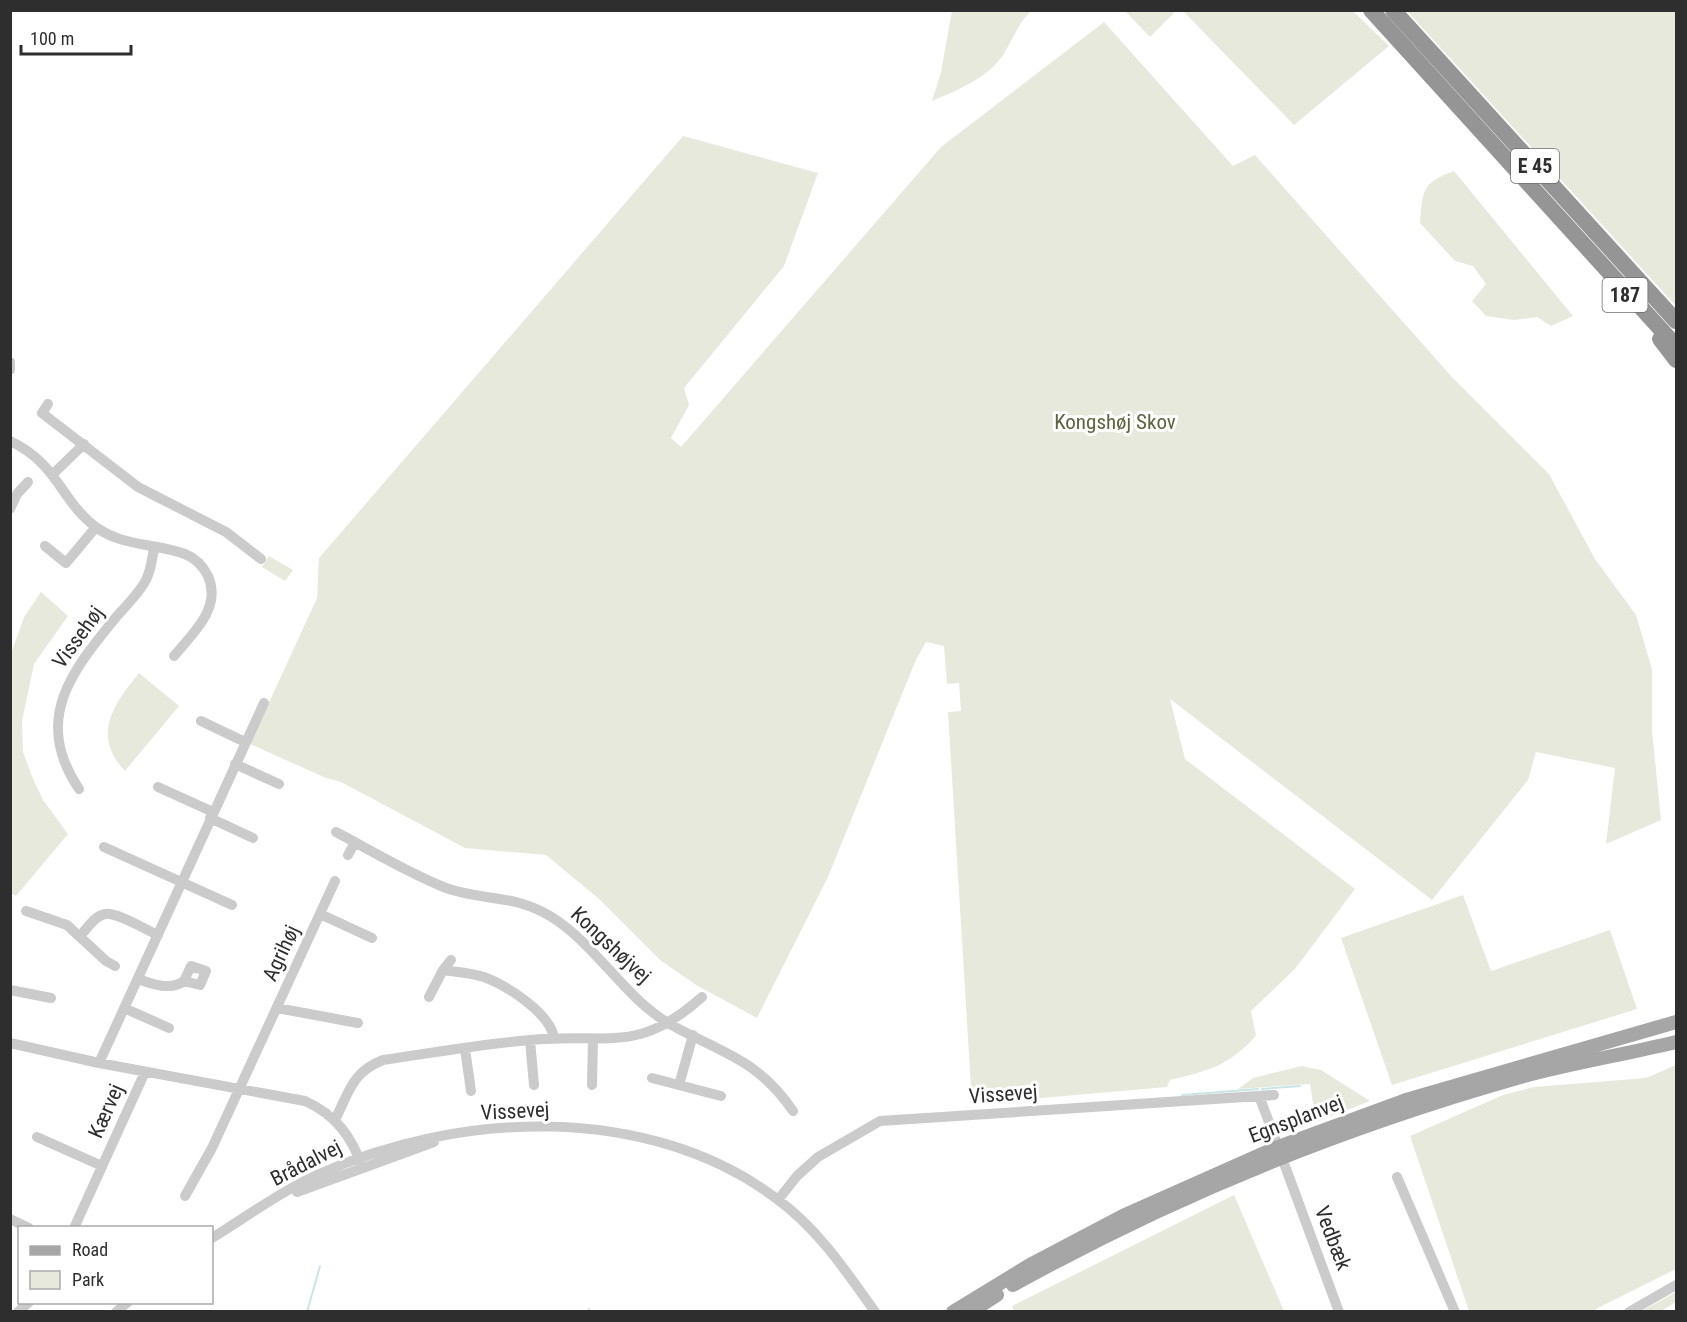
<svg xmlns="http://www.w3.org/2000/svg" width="1687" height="1322" font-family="'Roboto Condensed',sans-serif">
	<rect width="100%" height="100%" fill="#fff"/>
	<!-- green -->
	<path fill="#e8e9dd" d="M952,11H1031C1018,23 1013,40 1003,55C988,78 956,91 932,101L941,72Z
		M1125,11H1176L1150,37Z
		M1183,11H1353L1389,46L1294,125Z
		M1407,11H1676V306Z
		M1104,22L1233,166L1255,155L1451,376L1549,474L1595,559L1636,615L1652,669V730L1661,820L1606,844L1615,768L1536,752L1528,780L1432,900L1170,699L1185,759L1355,889L1295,969L1251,1011L1256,1036C1228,1066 1208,1071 1170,1080L1167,1087L972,1104L948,712L961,711L959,683L947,684L944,646L926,642L915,662L828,877L757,1018L696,985L660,960L599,899L546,855L465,848L341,782L326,778L250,744L317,598L319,558L683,136L818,173L784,266L684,388L689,405L671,438L681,447L941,147Z
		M1454,171L1573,316L1551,326L1537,317L1514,320L1486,316L1472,301L1486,284L1473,266L1455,261L1420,223C1423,191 1421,183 1454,171Z
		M269,556L293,570L285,581L262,567Z
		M41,592L68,616L34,664L22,721L23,752L33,779L43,800L68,834L16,896L10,893L11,654L24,617Z
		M139,673L179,706L125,771C91,735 114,704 139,673Z
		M1463,895L1491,971L1610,930L1637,1009L1392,1085L1341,938Z
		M1676,1065V1269L1592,1311H1469L1410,1136L1503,1095L1534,1087L1646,1078Z
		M1302,1066L1321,1070L1370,1101L1316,1122L1310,1084L1238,1089L1253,1078Z
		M1234,1195L1284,1311H1014L1012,1306Z
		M1676,1292V1302L1661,1311L1640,1312Z"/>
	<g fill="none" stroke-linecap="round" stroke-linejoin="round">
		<!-- stream -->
		<path stroke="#cbe5e7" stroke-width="2" d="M1262,1089L1300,1086
			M1182,1095L1258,1089
			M307,1312L320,1266
			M588,1312L589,1309"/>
		<!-- minor -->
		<path stroke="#cbcbcb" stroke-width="10" d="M10,362V370
			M48,404L42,413L138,487L226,532L261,559
			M10,441C59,464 60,501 97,528C125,547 155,543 185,554C195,558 203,566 208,576C222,608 193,633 174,656
			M53,474L84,444
			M10,509L17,494L28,482
			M45,546L66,563L96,527
			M201,721L245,742
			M235,764L279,784
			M158,787L213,812
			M79,789C32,719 72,671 117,616C127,605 139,593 146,580C151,570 152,559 154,549
			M210,818L253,838
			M336,832C372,851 408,873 446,888C483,901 513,894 550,916C596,944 623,996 668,1023C720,1053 757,1058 793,1111
			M104,847L232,905
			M348,855L355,842
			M26,911L67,925L106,961L115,966
			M320,914L372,938
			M80,936C87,929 94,916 105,914C117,912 146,930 158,935
			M443,970L451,960
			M138,979C152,984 171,991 184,981L200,985L206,971L191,966L184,981
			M10,990L51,998
			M429,997L443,970C456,972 471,973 484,977C506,985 552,1014 554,1039
			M124,1008L169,1028
			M277,1008L358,1023
			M530,1040L534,1085
			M10,1043L99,1063L305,1101C336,1115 351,1136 363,1168
			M465,1049L471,1091
			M99,1063L264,703
			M652,1078L721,1096
			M592,1085L593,1039
			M679,1085L693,1035
			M1259,1096L1275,1138
			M335,1120C349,1092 352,1072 383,1060C432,1053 481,1044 530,1040C607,1032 636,1056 702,997
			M37,1137L102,1166
			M1285,1166L1339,1312
			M1397,1177L1455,1312
			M297,1192L434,1142
			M185,1196L212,1148L335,881
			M778,1200L797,1176L818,1157L880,1121L1274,1095
			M10,1219L29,1228
			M74,1228L145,1072
			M212,1238C246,1217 280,1192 317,1175C458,1111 648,1102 777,1199C818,1229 846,1271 875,1312
			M18,1312L29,1302
			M116,1312L128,1302
			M1629,1312L1676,1285"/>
		<!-- major -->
		<path stroke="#a6a6a6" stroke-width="14" d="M1013,1285C1173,1196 1341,1128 1517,1078C1570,1063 1623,1055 1676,1042
			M953,1312L1030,1265L1123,1216L1278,1147L1406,1100L1676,1022
			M971,1312L997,1295"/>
		<!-- highway -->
		<path stroke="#959595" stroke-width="16" d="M1371,10L1676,346
			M1393,10L1676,321
			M1660,339L1676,360"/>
	</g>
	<g text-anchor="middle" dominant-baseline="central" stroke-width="6" stroke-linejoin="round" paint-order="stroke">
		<!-- shield labels -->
		<g fill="#fff" stroke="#6d6d6d" stroke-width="1.5">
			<rect x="1511" y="149" width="48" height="34" rx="4.5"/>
			<rect x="1602.5" y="278" width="45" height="34" rx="4.5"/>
		</g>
		<g font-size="20" font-weight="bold" fill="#2e2e2e">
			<text x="1535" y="166">E 45</text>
			<text x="1625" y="295">187</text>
		</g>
		<!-- park labels -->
		<g font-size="21" fill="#5d6440" stroke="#fff">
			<text x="1115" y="422">Kongshøj Skov</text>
		</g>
		<!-- street labels -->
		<g font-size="21" fill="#2e2e2e" stroke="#fff">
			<text transform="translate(78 637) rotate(-54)">Vissehøj</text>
			<text transform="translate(611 945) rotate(43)">Kongshøjvej</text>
			<text transform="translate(281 953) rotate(-65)">Agrihøj</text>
			<text transform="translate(1003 1094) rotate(-4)">Vissevej</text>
			<text transform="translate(106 1111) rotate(-66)">Kærvej</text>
			<text transform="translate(515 1111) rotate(-3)">Vissevej</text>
			<text transform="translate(1296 1119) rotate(-21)">Egnsplanvej</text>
			<text transform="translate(306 1163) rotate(-27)">Brådalvej</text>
			<text transform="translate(1333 1238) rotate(69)">Vedbæk</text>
		</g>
	</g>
	<!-- border -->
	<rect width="1687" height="1322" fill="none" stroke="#2e2e2e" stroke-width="24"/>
	<!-- legend -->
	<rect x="18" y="1226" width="195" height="78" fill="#ffffff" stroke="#ababab" stroke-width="1.5"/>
	<rect x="30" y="1246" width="30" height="9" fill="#a6a6a6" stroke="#ababab" stroke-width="1.5"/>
	<text x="72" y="1256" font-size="18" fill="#2e2e2e">Road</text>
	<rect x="30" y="1271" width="30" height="18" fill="#e8e9dd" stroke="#ababab" stroke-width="1.5"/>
	<text x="72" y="1286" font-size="18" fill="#2e2e2e">Park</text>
	<!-- scale -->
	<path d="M21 45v9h110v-9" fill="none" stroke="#2e2e2e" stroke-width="3"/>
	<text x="30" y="45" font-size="18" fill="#2e2e2e" stroke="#ffffff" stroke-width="4.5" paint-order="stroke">100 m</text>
</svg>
